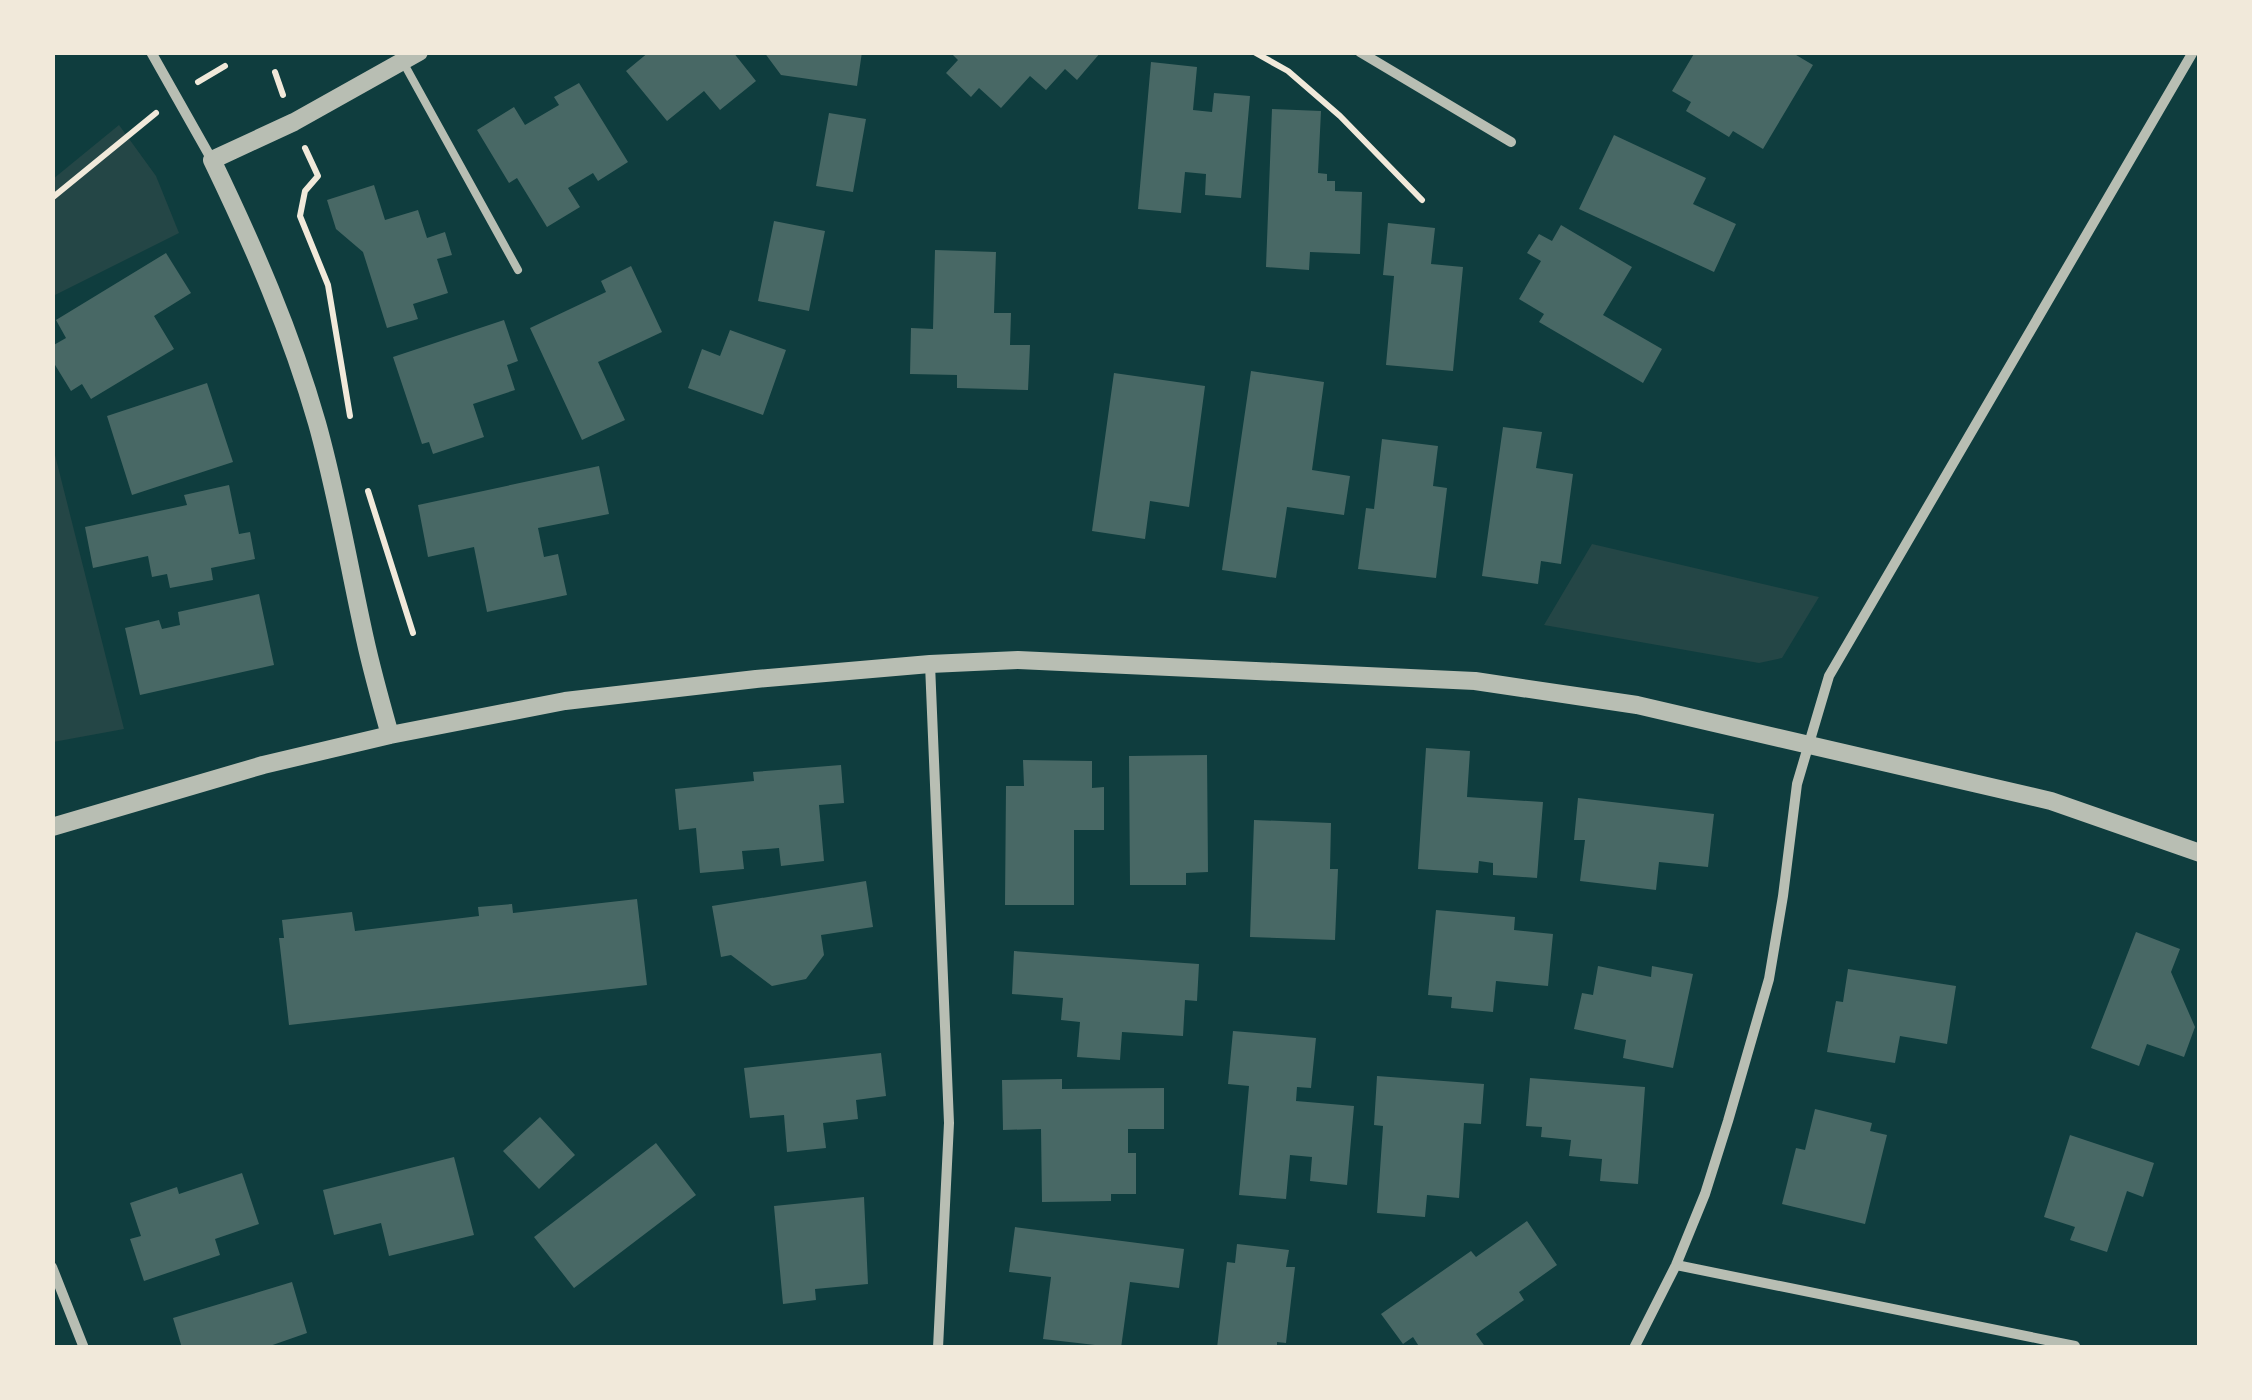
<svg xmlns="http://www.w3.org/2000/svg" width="2252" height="1400" font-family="Mulish,sans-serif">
	<rect width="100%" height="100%" fill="#0f3d3e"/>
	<!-- green -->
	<path fill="#244646" d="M119,125L156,176L179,233L53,296V179Z
		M53,447L124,729L53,742H52Z
		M1592,544L1819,597L1782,658L1759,663L1544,625Z"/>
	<!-- building -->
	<path fill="#486865" d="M649,52H733L756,81L720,110L704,91L667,121L626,71Z
		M764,52H862L857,86L781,75Z
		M954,52H1101L1077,80L1065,69L1046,90L1030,76L1001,108L979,88L971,97L946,73L958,60L952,54Z
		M1695,52H1791L1813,65L1763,149L1733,131L1729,137L1686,111L1691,102L1672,91Z
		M1151,62L1197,67L1193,110L1212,112L1214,93L1250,96L1241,198L1205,195L1206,174L1185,172L1181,213L1138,209Z
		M579,83L628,162L598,181L593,173L568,188L580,207L547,227L517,178L509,183L477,130L514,107L525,125L559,105L554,97Z
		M1272,109L1321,111L1318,173L1327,174V181H1335V191L1362,192L1360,254L1310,252L1309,270L1266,267Z
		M829,113L866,119L853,192L816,186Z
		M1614,135L1706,178L1693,204L1736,224L1714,272L1579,209Z
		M374,185L385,220L418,210L427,238L445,232L452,255L437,259L448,293L413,304L418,319L387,328L363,252L336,229L327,200Z
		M774,221L825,231L809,311L758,301Z
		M1388,223L1435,228L1431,264L1463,267L1453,371L1386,365L1394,276L1383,275Z
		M1561,225L1632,267L1603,315L1662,349L1643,383L1539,322L1544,314L1519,299L1541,261L1527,253L1539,234L1552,241Z
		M935,250L996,252L994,313H1011L1010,345H1030L1028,390L957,388V375L910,374L911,328L933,329Z
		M166,253L191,293L154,316L174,349L91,399L82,384L71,391L52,360V346L66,338L56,320Z
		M631,266L662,332L598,362L625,420L582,440L530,328L606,292L601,281Z
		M504,320L518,361L507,365L515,390L473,404L484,437L433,454L429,442L422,444L393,357Z
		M730,330L786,350L763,415L688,388L702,349L720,356Z
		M1251,371L1324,382L1312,470L1350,476L1344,515L1287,507L1276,578L1222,570Z
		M1114,373L1205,386L1189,507L1150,501L1145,539L1092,531Z
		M207,383L233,462L132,495L107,416Z
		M1503,427L1542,432L1536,468L1573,474L1561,564L1541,561L1538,584L1482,576Z
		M1382,439L1438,446L1433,486L1447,488L1436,578L1358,569L1366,508L1374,509Z
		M599,466L609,514L538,528L544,557L558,554L567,595L487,612L474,547L428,557L418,505Z
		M229,485L239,534L250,532L255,559L211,568L213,580L170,588L167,574L152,577L148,556L93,568L85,527L187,505L184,495Z
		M259,594L274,665L140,695L125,628L159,620L162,629L180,625L178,612Z
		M1426,748L1470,751L1467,797L1543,802L1537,878L1493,875V863L1479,861L1478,873L1418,869Z
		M1207,755L1208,872L1186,873V885H1130L1129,756Z
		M1023,760L1092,761V788L1104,787V830H1074V905H1005L1006,786H1024Z
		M841,765L844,803L819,805L824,861L781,866L779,848L742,851L744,869L700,873L696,828L679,830L675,789L754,781L753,772Z
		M1578,798L1714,814L1708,867L1659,862L1656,890L1580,881L1585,840H1574Z
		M1254,820L1331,823L1330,869H1338L1335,940L1250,937Z
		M866,881L873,927L821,935L824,955L806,979L772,986L731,955L721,957L712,906Z
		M637,899L647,985L289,1025L279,938H284L282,920L352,912L355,931L479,916L478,907L512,904L513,913Z
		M1436,910L1515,917L1514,930L1553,934L1548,986L1496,981L1493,1012L1451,1008L1452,997L1428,995Z
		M2136,932L2180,949L2171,972L2195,1027L2184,1057L2147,1044L2139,1066L2091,1048Z
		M1014,951L1199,964L1197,1001L1185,1000L1183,1036L1122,1032L1120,1060L1077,1057L1080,1022L1061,1020L1063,998L1012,994Z
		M1598,966L1651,977L1652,966L1693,974L1673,1068L1623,1058L1626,1040L1574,1029L1582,993L1593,995Z
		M1848,969L1956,986L1947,1044L1900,1036L1895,1063L1827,1052L1836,1001L1843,1002Z
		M1233,1031L1316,1038L1311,1088L1297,1087L1296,1101L1354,1106L1347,1185L1310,1181L1312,1157L1290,1155L1286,1199L1239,1195L1249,1086L1228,1084Z
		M881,1053L886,1096L856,1100L858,1119L823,1123L826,1148L787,1152L784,1115L750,1118L744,1068Z
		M1377,1076L1484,1084L1481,1124L1464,1123L1459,1198L1427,1195L1425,1217L1377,1213L1383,1126L1374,1125Z
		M1530,1078L1645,1087L1638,1184L1600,1181L1602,1159L1569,1156L1571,1140L1541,1137L1542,1127L1526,1126Z
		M1062,1079V1089L1164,1088V1129H1128V1153H1136V1194H1111V1201L1042,1202L1041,1129L1003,1130L1002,1080Z
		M1815,1109L1872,1123L1870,1131L1887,1135L1865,1224L1782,1204L1796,1148L1805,1150Z
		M540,1117L575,1155L539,1189L503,1151Z
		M2070,1135L2154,1163L2143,1197L2127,1191L2107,1252L2070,1240L2075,1227L2044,1217Z
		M656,1143L696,1195L574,1288L534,1237Z
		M454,1157L474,1235L389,1256L381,1223L334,1235L323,1190Z
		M242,1173L259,1224L215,1239L220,1255L144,1281L130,1239L141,1236L130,1203L177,1187L179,1194Z
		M864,1197L868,1284L815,1289L816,1300L783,1304L774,1206Z
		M1527,1221L1557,1265L1519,1292L1524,1300L1476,1334L1486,1348H1420L1413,1337L1403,1344L1381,1314L1471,1251L1476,1257Z
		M1015,1227L1184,1249L1179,1288L1130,1282L1121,1348L1043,1339L1051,1277L1009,1272Z
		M1237,1244L1289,1250L1286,1267H1295L1286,1343L1277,1342V1348H1217L1227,1262L1235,1263Z
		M292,1282L307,1333L264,1348H182L173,1318Z"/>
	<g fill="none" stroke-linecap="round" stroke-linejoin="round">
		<!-- path -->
		<path stroke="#f1e9da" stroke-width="6" d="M1254,52L1288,71L1340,116L1422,200
			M275,72L283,95
			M198,82L225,66
			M305,148L318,176L305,191L300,216L328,285L350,416
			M52,198L156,113
			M368,491L413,633"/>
		<!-- service -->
		<path stroke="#b8beb3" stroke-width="8" d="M403,62L518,270"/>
		<!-- minor -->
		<path stroke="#b8beb3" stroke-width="10" d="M151,52L212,160
			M1360,52L1511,142
			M930,664L949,1123L938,1348
			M1676,1265L2075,1346
			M52,1267L84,1348
			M1634,1348L1676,1265L1705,1194L1728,1121L1769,979L1783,896L1797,784L1829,676L2193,52"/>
		<!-- tertiary -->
		<path stroke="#b8beb3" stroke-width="18" d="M390,735C381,703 372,671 365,639C349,567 337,494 317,423C291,332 253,245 212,160L294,122L419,52
			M52,827L263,765L390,735L565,701L756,679L930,664L1018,660L1475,681L1637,705L2051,801L2200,853"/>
	</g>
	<!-- border -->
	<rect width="2252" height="1400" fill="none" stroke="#f1e9da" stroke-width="110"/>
</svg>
